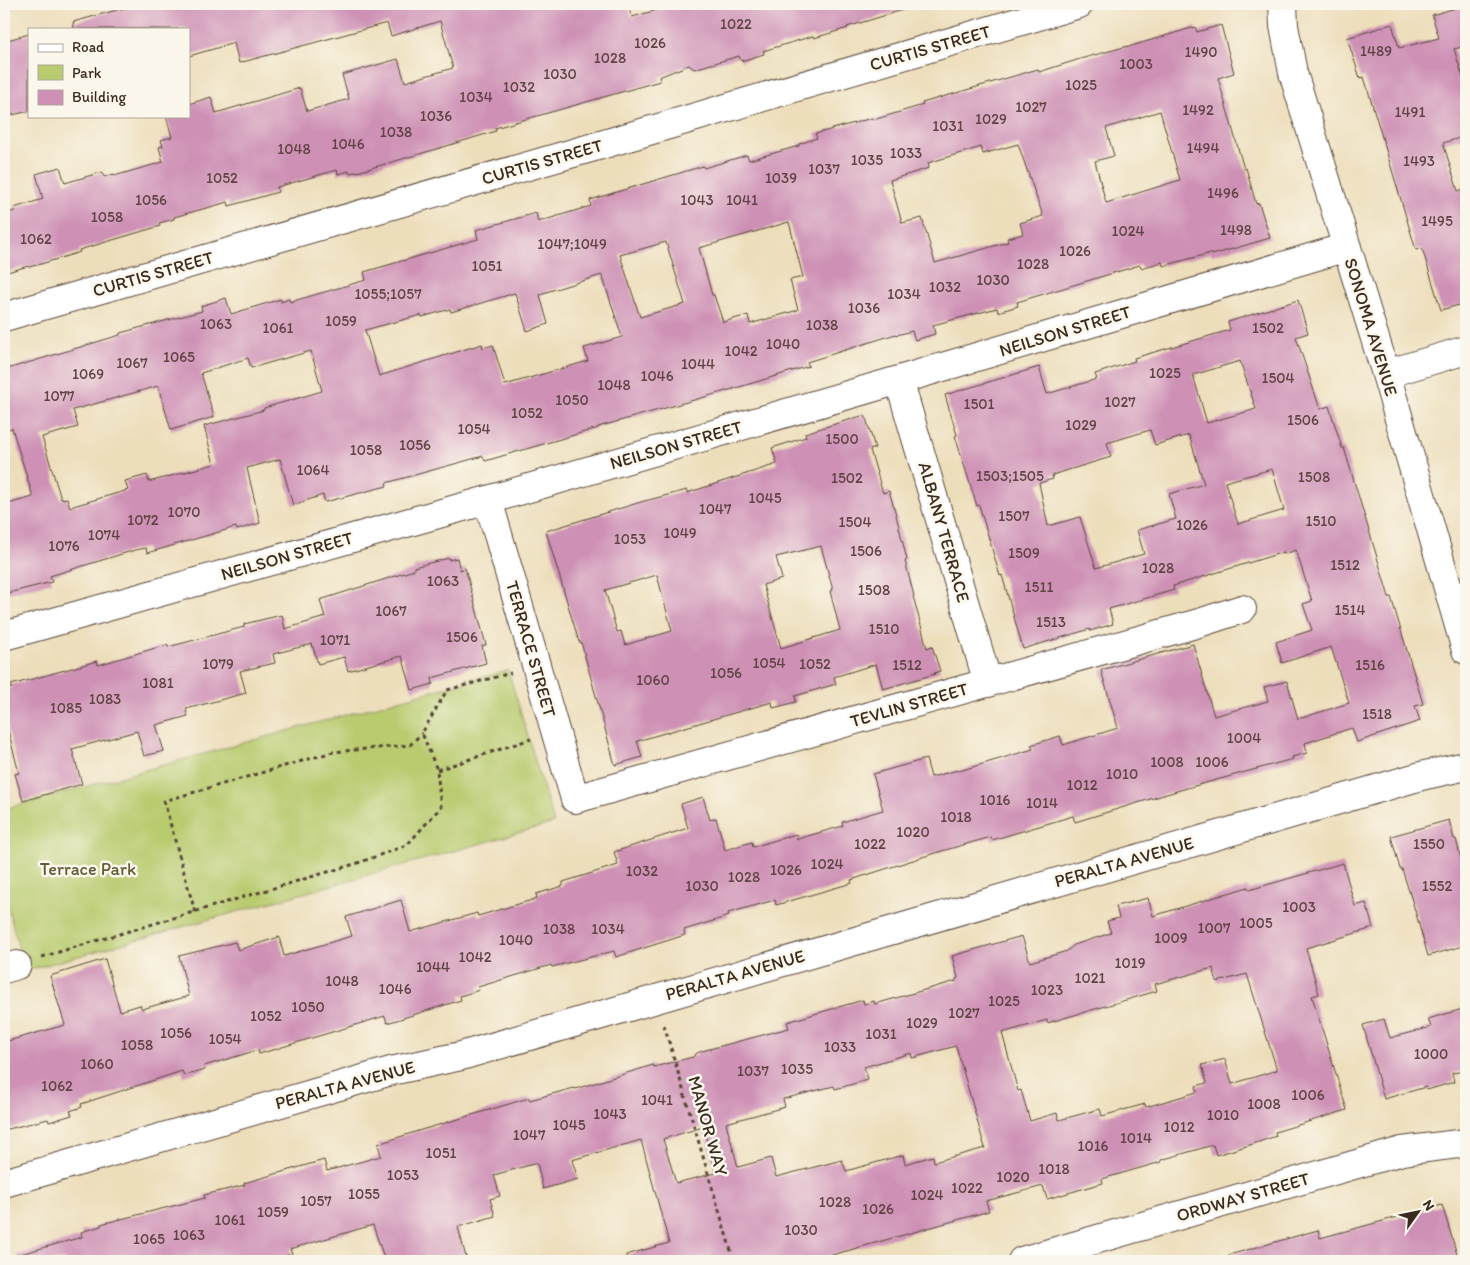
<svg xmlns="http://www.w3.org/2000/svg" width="1470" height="1265" font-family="Itim,sans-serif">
	<rect width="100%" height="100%" fill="#fbf7ec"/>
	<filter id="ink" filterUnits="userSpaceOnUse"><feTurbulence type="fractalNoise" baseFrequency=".02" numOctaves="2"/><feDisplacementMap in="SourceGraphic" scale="10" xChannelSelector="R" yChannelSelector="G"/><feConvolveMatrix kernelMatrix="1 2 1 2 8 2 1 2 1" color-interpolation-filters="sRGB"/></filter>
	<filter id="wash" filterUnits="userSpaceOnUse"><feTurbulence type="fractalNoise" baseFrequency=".0096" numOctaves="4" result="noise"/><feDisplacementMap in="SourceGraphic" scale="20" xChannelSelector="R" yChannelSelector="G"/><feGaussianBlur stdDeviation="1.12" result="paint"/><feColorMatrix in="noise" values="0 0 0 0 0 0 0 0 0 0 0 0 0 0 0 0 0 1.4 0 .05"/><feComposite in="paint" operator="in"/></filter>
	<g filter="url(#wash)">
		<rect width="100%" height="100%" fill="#eddebb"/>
		<!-- green -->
		<path fill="#b8cb6e" stroke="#7a7a46" d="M508,670L554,823L25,971L4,893V809Z"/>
		<g id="blocks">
			<!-- building -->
			<path fill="#ce90b5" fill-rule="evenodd" d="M139,4H627L632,17L678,4H905L906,9L847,27L848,28L814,38L813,36L763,51L764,54L741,61L739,56L694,69L689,65L659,77L660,81L495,128L496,131L440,148L361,171L349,173V171L338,174L337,170L277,187L278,192L229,206L228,202L174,217V219L159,223L160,226L79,250L80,252L41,264L29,267L28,266L4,273V214L15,211L14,208L43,199L36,174L60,167L65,183L102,172L104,177L114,174V176L163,162L159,147L163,146L161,140L172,137L166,116H189V104L211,97L216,113L300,88L307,111L349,99L342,75L398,59L405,82L453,68L440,21L391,36L387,23L239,63L234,43L189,56V29H74L73,22Z
				M1466,5V46L1454,49L1466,87V136L1443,143L1458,191L1466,188V303L1441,310L1422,248L1416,250L1364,77L1360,78L1347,38L1392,24L1399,48L1439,38L1432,15Z
				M1221,25L1234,73L1218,78L1244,169L1246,168L1256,204L1259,203L1270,238L1212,255L1211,253L1163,266L1162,262L1141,268L1140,265L1017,302L1018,306L998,312L997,308L933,325L935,334L915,340L912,331L897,335L896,334L807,362L809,366L726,391L598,427V428L485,461L483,456L386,483L387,486L325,502L323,495L293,505L280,459L247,468L260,523L237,530L236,527L147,553L146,548L135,550L50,576L52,582L4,594V505L33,497L12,428L4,430V370L120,335V333L202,311L201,306L226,298L231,314L281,299V302L289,299L290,302L366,280L364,272L478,239L476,230L536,213L538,222L591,206L590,200L703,166L704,168L747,155L749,160L799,146V144L817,138L815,134L872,118L873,120L923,105L922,103L1038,69L1039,72L1080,59L1128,46V47L1195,27L1197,32ZM1160,111L1180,180L1106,203L1095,161L1114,156L1106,128ZM1018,144L1043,216L1020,223L1023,234L1007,238L1008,242L935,263L922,218L902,223L890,180L929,168L928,163L981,147L983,154ZM789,222L803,277L790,280L798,310L750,324L748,315L723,322L714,295H712L699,248ZM666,242L685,304L640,317L620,255ZM602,275L622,337L584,348L588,361L505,385L493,345L483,348L482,344L379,376L365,330L421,315L422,317L450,309L451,312L515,293L527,331L548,324L540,295L546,293V292ZM311,351L322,391L264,408V410L204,426L214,464L149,482L147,475L125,481L128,490L70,507L67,498L61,499L42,437L78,427L73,410L158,386L171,430L214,417L201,373L248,358L251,368Z
				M29,34V111L4,117V41Z
				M1298,300L1308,333L1296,337L1320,409L1329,406L1342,448H1344L1389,597H1391L1423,704L1415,706L1420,721L1357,742L1352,728L1305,743L1307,753L1292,757L1293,759L1180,790L1075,822L1073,816L992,840L991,837L935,853L851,880L852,883L776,905L775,900L728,913L729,916L684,930L685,935L616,957L614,951L552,967L551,965L478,987L479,990L460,996L461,1000L387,1023L385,1016L259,1054L258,1050L204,1066L205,1070L184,1076L182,1071L81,1104L82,1107L70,1111L72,1115L49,1122L48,1119L4,1130V1042L65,1025L50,976L105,959L120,1011L140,1005L142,1009L189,996L179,956L235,942L238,950L279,937L284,956L352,936L346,917L401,900L410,932L477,913L478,916L532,900L537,898L536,894L563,886V882L618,865L614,852L688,828L681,804L703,797L710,820L716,818L725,850L752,842L753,847L796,834L797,839L843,826L842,822L883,810L873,774L926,759L931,777L958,770L959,771L1033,749L1031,745L1060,736L1063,745L1118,728L1101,670L1193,644L1214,716L1268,701L1264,687L1287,681L1298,719L1349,703L1331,647L1282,663L1276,642L1312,630L1303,604L1312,601L1296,550L1285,554L1284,552L1173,586L1174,590L1109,609L1113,624L1090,631V629L1023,649L1002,575L1000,576L979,505L977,506L955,436L957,435L945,395L1039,367L1047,394L1097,379L1095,374L1135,361L1134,358L1230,330L1228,322ZM1240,361L1256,409L1207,423L1193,375ZM1150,430L1155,445L1189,435L1204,484L1169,494L1176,519L1137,530L1144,554L1096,568L1080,517L1048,526L1039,483L1053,479L1052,475L1111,457L1107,443ZM1272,469L1284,510L1238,524L1225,482Z
				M865,415L875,448L870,450L883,493L889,491L895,511L907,560L905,561L914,596H913L927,648L932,646L940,671L934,673L935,674L883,689L876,664L834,677L836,684L795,696L796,702L773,708L772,702L637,741L642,757L615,765L581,642H579L546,531L641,502L687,490V493L777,464L772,448L806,437L805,433ZM821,546L833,590L830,591L840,630L781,648L763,585L782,579L776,557ZM657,575L672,631L625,645L621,631L617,632L605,590Z
				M449,558V560L457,558L460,570L465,568L486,645L482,646L486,663L432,678L433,684L412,690L402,656L348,671L344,657L318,664L312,644L273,654L275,663L240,671L246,693L186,709L188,716L156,725L164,751L144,756L137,731L72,749L82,784L23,801L15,774L19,773L4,715V690L12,688L11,685L97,661L98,665L152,649L167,645L168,647L244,627V624L269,618L282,615L285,629L325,617L320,600L414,570V567Z
				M1449,820L1454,839H1456L1466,880V945L1428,956L1414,907L1402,869H1400L1391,836Z
				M1343,863L1355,906L1366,903L1373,928L1306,948L1319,994L1312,996L1347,1110L1275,1132L1276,1136L1250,1145L1216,1155L1213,1145L1161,1160V1162L1102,1179L1103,1183L1047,1199L1043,1186L986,1201L989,1211L825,1257L826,1261H627L626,1255L669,1243L641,1140L572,1160L578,1179L543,1189L537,1163L494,1175L500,1196L490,1199L495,1216L458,1227L467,1261H385L373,1225L290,1249L292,1254L268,1261H18L17,1255L82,1237L81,1232L101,1226V1224L205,1198L204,1195L245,1185L244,1183L324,1160L327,1171L381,1156L378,1144L418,1131L529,1098L530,1100L574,1088L575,1089L653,1065L654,1067L693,1057L697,1053L702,1051L789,1028L787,1022L863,1000L864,1004L874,1001L875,1004L956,981V979L958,978L952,956L1022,936L1030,962L1067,951L1074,945L1111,933L1107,921L1119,918L1116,906L1148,898L1153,916L1248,887L1249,890ZM1213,968L1217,982L1247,974L1277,1070L1232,1084L1225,1059L1202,1065L1207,1083L1196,1086L1197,1092L1146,1107L1145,1104L1102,1116L1100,1109L1059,1120L1057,1113L1030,1121L1021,1090L1018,1091L1002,1033L1047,1020V1023L1157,991L1155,984ZM956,1046L985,1148L934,1162L933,1156L905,1164L903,1155L846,1171L842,1160L776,1177L771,1158L738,1167L726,1123L785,1107L783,1099L834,1086L835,1089L867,1080L864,1067L911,1053L912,1058ZM703,1127L716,1173L676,1183L663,1139Z
				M1466,1008V1071L1452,1073L1454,1082L1427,1090L1426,1087L1384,1099L1363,1025L1384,1019L1390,1038L1431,1027L1428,1019Z
				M1442,1205L1459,1261H1230L1229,1255L1318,1230L1320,1238Z"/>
		</g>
	</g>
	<g filter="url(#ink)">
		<use href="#blocks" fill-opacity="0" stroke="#564536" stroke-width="1"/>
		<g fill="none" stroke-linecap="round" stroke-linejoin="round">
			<!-- minor casing -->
			<g stroke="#564536" stroke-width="30">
				<path id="minor" d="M1283,4L1284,26L1293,73L1386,374L1466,650
					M4,317L594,147L1079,4
					M1386,374L1466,350
					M899,380L988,683
					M488,500L575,799L1199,623L1242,609
					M4,636L488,500L899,380L1347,247
					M4,969L17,965
					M4,1183L391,1071L461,1056L1421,776L1466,766
					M1022,1261L1402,1151L1466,1143"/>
			</g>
			<!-- path -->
			<path stroke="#564536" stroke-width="3" stroke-dasharray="4 4" stroke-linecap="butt" d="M437,770L531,739
				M195,912L164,801L333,752L410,745L422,733
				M42,957L358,863L407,845L441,807L437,770L422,733L447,690L511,673
				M664,1025L734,1261"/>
			<!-- minor -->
			<use href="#minor" stroke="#fff" stroke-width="28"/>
		</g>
	</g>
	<g text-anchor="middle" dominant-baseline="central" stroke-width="5" stroke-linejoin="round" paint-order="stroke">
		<!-- number labels -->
		<g font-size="15" fill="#604444">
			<text x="736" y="24">1022</text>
			<text x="650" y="43">1026</text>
			<text x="1376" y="51">1489</text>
			<text x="1201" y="52">1490</text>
			<text x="610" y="58">1028</text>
			<text x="1136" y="64">1003</text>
			<text x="560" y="74">1030</text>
			<text x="1081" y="85">1025</text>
			<text x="519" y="87">1032</text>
			<text x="476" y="97">1034</text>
			<text x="1031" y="107">1027</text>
			<text x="1198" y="110">1492</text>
			<text x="1410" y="112">1491</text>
			<text x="436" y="116">1036</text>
			<text x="991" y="119">1029</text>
			<text x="948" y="126">1031</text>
			<text x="396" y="132">1038</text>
			<text x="348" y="144">1046</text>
			<text x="1203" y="148">1494</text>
			<text x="294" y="149">1048</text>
			<text x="906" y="153">1033</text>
			<text x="867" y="160">1035</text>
			<text x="1419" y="161">1493</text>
			<text x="824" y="169">1037</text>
			<text x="222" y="178">1052</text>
			<text x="781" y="178">1039</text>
			<text x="1223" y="193">1496</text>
			<text x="151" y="200">1056</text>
			<text x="697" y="200">1043</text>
			<text x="742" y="200">1041</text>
			<text x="107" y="217">1058</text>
			<text x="1437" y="221">1495</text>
			<text x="1236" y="230">1498</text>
			<text x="1128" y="231">1024</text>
			<text x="36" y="239">1062</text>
			<text x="572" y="244">1047;1049</text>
			<text x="1075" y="251">1026</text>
			<text x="1033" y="264">1028</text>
			<text x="487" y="266">1051</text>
			<text x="993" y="280">1030</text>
			<text x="945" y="287">1032</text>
			<text x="388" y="294">1055;1057</text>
			<text x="904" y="294">1034</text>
			<text x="864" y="308">1036</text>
			<text x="341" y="321">1059</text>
			<text x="216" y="324">1063</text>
			<text x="822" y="325">1038</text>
			<text x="278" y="328">1061</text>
			<text x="1268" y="328">1502</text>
			<text x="783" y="344">1040</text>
			<text x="741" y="351">1042</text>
			<text x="179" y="357">1065</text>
			<text x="132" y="363">1067</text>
			<text x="698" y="364">1044</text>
			<text x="1165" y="373">1025</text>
			<text x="88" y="374">1069</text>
			<text x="657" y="376">1046</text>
			<text x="1278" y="378">1504</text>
			<text x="614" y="385">1048</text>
			<text x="59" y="396">1077</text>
			<text x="572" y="400">1050</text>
			<text x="1120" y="402">1027</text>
			<text x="979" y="404">1501</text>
			<text x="527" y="413">1052</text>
			<text x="1303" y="420">1506</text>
			<text x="1081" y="425">1029</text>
			<text x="474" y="429">1054</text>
			<text x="842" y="439">1500</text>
			<text x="415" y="445">1056</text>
			<text x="366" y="450">1058</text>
			<text x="313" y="470">1064</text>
			<text x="1010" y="476">1503;1505</text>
			<text x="1314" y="477">1508</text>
			<text x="847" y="478">1502</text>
			<text x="765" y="498">1045</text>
			<text x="715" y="509">1047</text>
			<text x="184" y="512">1070</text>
			<text x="1014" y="516">1507</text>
			<text x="143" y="520">1072</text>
			<text x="1321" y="521">1510</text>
			<text x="855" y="522">1504</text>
			<text x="1192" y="525">1026</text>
			<text x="680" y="533">1049</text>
			<text x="104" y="535">1074</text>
			<text x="630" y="539">1053</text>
			<text x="64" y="546">1076</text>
			<text x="866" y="551">1506</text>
			<text x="1024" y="553">1509</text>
			<text x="1345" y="565">1512</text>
			<text x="1158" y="568">1028</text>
			<text x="443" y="581">1063</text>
			<text x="1039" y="587">1511</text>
			<text x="874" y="590">1508</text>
			<text x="1350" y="610">1514</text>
			<text x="391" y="611">1067</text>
			<text x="1051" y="622">1513</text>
			<text x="884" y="629">1510</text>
			<text x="462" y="637">1506</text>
			<text x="335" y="640">1071</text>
			<text x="769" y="663">1054</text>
			<text x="218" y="664">1079</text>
			<text x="815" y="664">1052</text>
			<text x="907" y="665">1512</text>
			<text x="1370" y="665">1516</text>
			<text x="726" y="673">1056</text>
			<text x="653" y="680">1060</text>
			<text x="158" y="683">1081</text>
			<text x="105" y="699">1083</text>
			<text x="66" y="708">1085</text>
			<text x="1377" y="714">1518</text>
			<text x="1244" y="738">1004</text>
			<text x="1167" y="762">1008</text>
			<text x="1212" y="762">1006</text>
			<text x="1122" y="774">1010</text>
			<text x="1082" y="785">1012</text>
			<text x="995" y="800">1016</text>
			<text x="1042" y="803">1014</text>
			<text x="956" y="817">1018</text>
			<text x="913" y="832">1020</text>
			<text x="870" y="844">1022</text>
			<text x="1429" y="844">1550</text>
			<text x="827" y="864">1024</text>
			<text x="786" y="870">1026</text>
			<text x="642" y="871">1032</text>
			<text x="744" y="877">1028</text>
			<text x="702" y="886">1030</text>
			<text x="1437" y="886">1552</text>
			<text x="1299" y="907">1003</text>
			<text x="1256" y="923">1005</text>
			<text x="1214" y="928">1007</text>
			<text x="559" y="929">1038</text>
			<text x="608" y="929">1034</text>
			<text x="1171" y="938">1009</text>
			<text x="516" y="940">1040</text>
			<text x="475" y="957">1042</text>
			<text x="1130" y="963">1019</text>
			<text x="433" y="967">1044</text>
			<text x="1090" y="978">1021</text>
			<text x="342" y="981">1048</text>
			<text x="395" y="989">1046</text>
			<text x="1047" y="990">1023</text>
			<text x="1004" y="1001">1025</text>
			<text x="308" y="1007">1050</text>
			<text x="964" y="1013">1027</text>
			<text x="266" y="1016">1052</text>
			<text x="922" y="1023">1029</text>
			<text x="176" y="1033">1056</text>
			<text x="881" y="1034">1031</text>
			<text x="225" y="1039">1054</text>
			<text x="137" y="1045">1058</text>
			<text x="840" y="1047">1033</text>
			<text x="1431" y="1054">1000</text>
			<text x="97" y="1064">1060</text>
			<text x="797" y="1069">1035</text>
			<text x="753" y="1071">1037</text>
			<text x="57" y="1086">1062</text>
			<text x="1308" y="1095">1006</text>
			<text x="657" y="1100">1041</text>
			<text x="1264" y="1104">1008</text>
			<text x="610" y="1114">1043</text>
			<text x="1223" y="1115">1010</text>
			<text x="569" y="1125">1045</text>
			<text x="1179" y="1127">1012</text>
			<text x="529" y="1135">1047</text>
			<text x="1136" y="1138">1014</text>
			<text x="1093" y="1146">1016</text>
			<text x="441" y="1153">1051</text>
			<text x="1054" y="1169">1018</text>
			<text x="403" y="1175">1053</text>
			<text x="1013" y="1177">1020</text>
			<text x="967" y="1188">1022</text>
			<text x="364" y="1194">1055</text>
			<text x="927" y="1195">1024</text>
			<text x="316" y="1201">1057</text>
			<text x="835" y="1202">1028</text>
			<text x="878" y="1209">1026</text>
			<text x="273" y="1212">1059</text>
			<text x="230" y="1220">1061</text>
			<text x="801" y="1230">1030</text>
			<text x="189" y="1235">1063</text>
			<text x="149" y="1239">1065</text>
		</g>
		<!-- street labels -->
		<g font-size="18" fill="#3b2a1e" stroke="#fbf7ec">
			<text transform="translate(930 48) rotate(-16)">CURTIS STREET</text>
			<text transform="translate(542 162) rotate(-16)">CURTIS STREET</text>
			<text transform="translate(153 274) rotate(-16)">CURTIS STREET</text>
			<text transform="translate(1371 327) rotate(73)">SONOMA AVENUE</text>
			<text transform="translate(1065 331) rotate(-17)">NEILSON STREET</text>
			<text transform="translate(676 445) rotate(-16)">NEILSON STREET</text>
			<text transform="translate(944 532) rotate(74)">ALBANY TERRACE</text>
			<text transform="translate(287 556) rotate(-16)">NEILSON STREET</text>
			<text transform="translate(531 649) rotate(74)">TERRACE STREET</text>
			<text transform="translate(909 705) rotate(-16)">TEVLIN STREET</text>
			<text transform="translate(1124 862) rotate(-16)">PERALTA AVENUE</text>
			<text transform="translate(735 975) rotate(-16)">PERALTA AVENUE</text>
			<text transform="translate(345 1085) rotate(-15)">PERALTA AVENUE</text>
			<text transform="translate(708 1126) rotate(74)">MANOR WAY</text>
			<text transform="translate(1243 1197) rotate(-16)">ORDWAY STREET</text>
		</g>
		<!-- park labels -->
		<g font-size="18" fill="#605a36" stroke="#fbf7ec">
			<text x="88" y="869">Terrace Park</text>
		</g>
	</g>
	<!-- margin -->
	<rect width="1470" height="1265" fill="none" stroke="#fbf7ec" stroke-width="20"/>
	<!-- legend -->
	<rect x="28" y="28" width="162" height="90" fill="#fbf7ec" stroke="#aea59a"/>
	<rect x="38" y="44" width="25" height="8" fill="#ffffff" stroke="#aea59a"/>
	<text x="72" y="52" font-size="15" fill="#3b2a1e">Road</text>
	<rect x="38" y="65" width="25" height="15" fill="#b8cb6e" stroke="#aea59a"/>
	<text x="72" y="78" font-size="15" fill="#3b2a1e">Park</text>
	<rect x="38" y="90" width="25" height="15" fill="#ce90b5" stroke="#aea59a"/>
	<text x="72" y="102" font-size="15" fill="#3b2a1e">Building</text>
	<!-- north arrow -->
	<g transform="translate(1418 1212) rotate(57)" stroke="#fbf7ec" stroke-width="4" paint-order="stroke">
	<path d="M0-4L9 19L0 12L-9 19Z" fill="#3b2a1e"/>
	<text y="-8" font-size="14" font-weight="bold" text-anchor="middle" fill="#3b2a1e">N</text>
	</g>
</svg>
